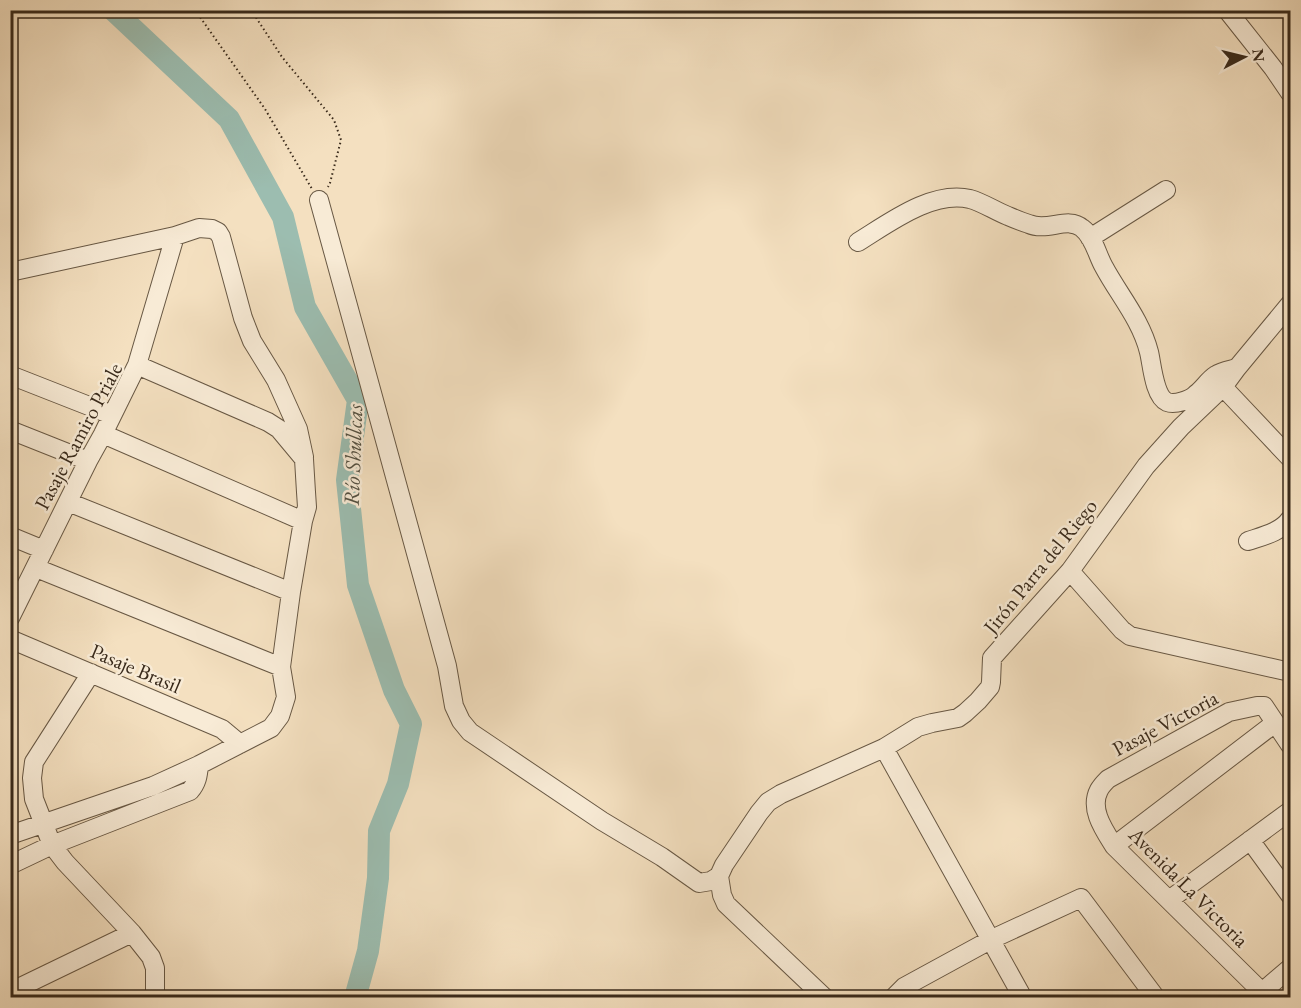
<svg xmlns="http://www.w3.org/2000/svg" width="1301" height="1008" font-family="'EB Garamond',serif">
	<rect width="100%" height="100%" fill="#f4e0c0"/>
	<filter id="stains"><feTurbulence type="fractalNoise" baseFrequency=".00333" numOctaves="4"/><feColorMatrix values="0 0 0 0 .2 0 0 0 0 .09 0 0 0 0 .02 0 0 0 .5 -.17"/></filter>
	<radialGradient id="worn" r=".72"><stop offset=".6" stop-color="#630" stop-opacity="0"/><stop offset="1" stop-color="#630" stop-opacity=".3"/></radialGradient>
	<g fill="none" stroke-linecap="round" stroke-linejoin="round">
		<!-- river -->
		<path stroke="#9cbdb0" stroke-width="22" d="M113,10L229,119L283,217L305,307L358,400L347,480L358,585L394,690L411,724L398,784L379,831L378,878L368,951L355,998"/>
		<!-- minor casing -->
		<g stroke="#685844" stroke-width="20">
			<path id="minor" d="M1227,10L1273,68L1290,93
				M319,200L447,666L454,706L461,721L470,732L602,821L662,857L699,883L711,881L719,876
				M1090,238L1166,190
				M858,242C889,223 932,190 970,199C984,203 995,211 1008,216C1015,219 1022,222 1029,224C1047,232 1068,216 1082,228C1094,237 1097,255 1104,267C1119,295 1141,320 1149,352C1152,364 1154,396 1167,402C1175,405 1190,400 1196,394C1203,389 1208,380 1216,375C1222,371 1230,370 1237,368
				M10,272L175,236L199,228L212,229L218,232L221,237L243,318L252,341L276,380L298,429L304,457
				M10,375L112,415
				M1223,387L1290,458
				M10,430L88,461
				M103,434L303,521
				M68,502L291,592
				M10,536L44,550
				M1248,541C1263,536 1281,532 1290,519
				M36,568L281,667
				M1070,571L1122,630L1130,636L1290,672
				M10,618L88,461L103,434L137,365L175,236
				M10,639L222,729L240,744
				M91,673L34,762L32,778L34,799L52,845L65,862L132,933L151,957L155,968V998
				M884,748L1023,998
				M10,835L153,786L199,765L271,728L280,716L286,697L281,667L291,592L303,521L307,507L306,492L304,459L279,429L268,422L137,365
				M1250,840L1290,895
				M1114,846L1275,723
				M10,865L52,845L190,791C197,783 198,776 199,765
				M1169,900L1290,811
				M10,992L132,933
				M1262,992L1290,968
				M825,998L726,904L722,895L719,876L724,865L759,813L768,802L781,794L884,748L918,727L932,723L958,718L965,713L978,701L990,687L991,682L992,658L1070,571L1146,466L1181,427L1223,387L1237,368L1290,304
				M893,998L904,987L992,939L1081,898L1156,998
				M1268,998L1114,846C1104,830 1089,809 1099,790C1101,786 1105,782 1108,779L1229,712L1257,706H1264L1290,745"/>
		</g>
		<!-- path -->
		<path stroke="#392a1b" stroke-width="2" stroke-dasharray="1.5 3" stroke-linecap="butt" d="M195,10L265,109L312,189
			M251,10L282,57L334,120L341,140L330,183L328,187"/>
		<!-- minor -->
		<use href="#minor" stroke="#f8ebd6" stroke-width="18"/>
	</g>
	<g text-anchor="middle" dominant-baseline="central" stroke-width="5" stroke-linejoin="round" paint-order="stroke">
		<!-- street labels -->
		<g font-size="21" fill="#392a1b" stroke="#f8ebd6">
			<text transform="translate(78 436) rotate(-62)">Pasaje Ramiro Priale</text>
			<text transform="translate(1040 566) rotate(-51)">Jirón Parra del Riego</text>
			<text transform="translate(136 668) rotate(23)">Pasaje Brasil</text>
			<text transform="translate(1165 723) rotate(-28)">Pasaje Victoria</text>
			<text transform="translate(1189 887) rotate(45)">Avenida La Victoria</text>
		</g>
		<!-- water labels -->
		<g font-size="22" font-style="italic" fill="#524f40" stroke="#f8ebd6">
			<text transform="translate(353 455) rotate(-88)">Río Shullcas</text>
		</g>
	</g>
	<!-- margin -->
	<rect width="1301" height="1008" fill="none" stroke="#f4e0c0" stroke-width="36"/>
	<rect x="12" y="12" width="1277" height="984" fill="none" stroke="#392a1b" stroke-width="3"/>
	<rect x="18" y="18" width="1265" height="972" fill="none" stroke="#392a1b" stroke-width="1.5"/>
	<!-- north arrow -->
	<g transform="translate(1244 57) rotate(83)" stroke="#f8ebd6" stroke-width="4.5" paint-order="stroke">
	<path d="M0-4.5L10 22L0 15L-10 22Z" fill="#392a1b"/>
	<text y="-9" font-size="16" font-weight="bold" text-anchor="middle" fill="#392a1b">N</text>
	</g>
	<rect width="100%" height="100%" filter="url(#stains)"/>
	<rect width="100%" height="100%" fill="url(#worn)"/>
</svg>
